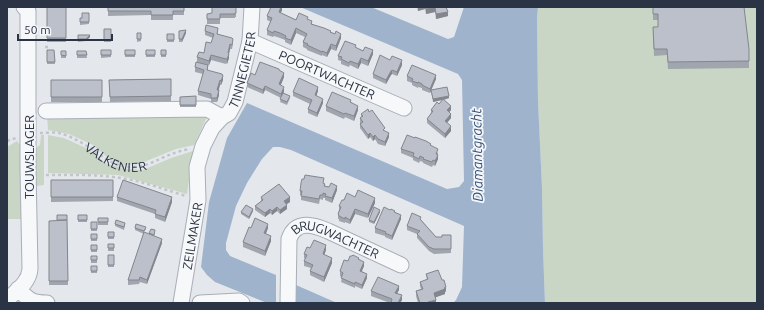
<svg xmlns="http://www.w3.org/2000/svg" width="764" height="310" font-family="Ubuntu,sans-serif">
	<rect width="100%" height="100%" fill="#e4e7ec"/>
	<!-- green -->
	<path fill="#c9d6c5" d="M538,7H757V303H545L543,249L542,188L538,101L537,18Z
		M47,115H206L207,117L194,145L176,149L139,164L121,165L107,157L93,145L69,134L48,130Z
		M41,135H44V185L35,186V149L40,145Z
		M48,135L64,138L86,148L107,164L127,169L143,170L171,158L193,151L187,194L118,175L48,173Z
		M17,141L23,149V219H7V147Z"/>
	<!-- water -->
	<path fill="#9fb4cc" d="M300,7H371L448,39L454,37L464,7H538L537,18L538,101L542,188L543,249L545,303H453L456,300L462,287L464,226L291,150L280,147H273L262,159L247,183L236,206L226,243V250L230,256L276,275V303H267L215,282L207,275L201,267L209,202L227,138L247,103L447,189L459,187L464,181L462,80L458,74Z
		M296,285L337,303H296Z"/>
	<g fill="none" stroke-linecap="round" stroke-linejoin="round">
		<!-- street casing -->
		<g stroke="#a9aeb7" stroke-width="17">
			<g id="street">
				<path id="s2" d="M250,41L404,108"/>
				<path d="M46,111L207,109L222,117"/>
				<path d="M18,289C29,300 31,303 47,303"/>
				<path d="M7,300C16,291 29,283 30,269L28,169V11L24,7"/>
				<path id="s3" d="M181,303L198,200L197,167L203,146L212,128L222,117L229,113L235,102L250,41L252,7"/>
				<path d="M200,303L239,301L242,303"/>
				<path id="s4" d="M288,303L289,239C296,219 314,225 328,231L401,265"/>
			</g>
		</g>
		<!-- path -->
		<g stroke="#c2c5cb" stroke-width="2.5" stroke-dasharray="3 3" stroke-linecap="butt">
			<path d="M45,47H51"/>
			<path id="s1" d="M40,133C46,133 53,132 59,133C68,135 79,141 87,146C102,155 115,169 134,167C147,167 159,158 172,154C177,152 183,150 190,149"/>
			<path d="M7,141L16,138"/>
			<path d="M46,175C73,175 100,174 127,179C147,183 166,190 186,196"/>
		</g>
		<!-- street -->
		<use href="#street" stroke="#f7f8fa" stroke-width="15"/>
	</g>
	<!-- wall -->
	<path fill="#a1a5ae" d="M47,7H66V42H47Z
		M108,7H184V15H173V20H151V15L108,16Z
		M236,7V17H235V18H220V24H207V14L212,13Z
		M282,7V10L281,13L296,20L308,19L312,24L331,32L341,38L336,51L331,49L327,57L322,55V56L307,50V49L303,47V42L305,37L296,33L291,45L285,42V40L280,38L274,36L273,37L267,35V30L271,22L267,20V16Z
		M417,7H446L448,16L436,19L435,12L426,14L425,9L418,11Z
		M653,7L749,49V68L668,69L667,55L654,56L653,27H658V20H653Z
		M89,13V24L80,25V18H82Z
		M104,29H111V42H104Z
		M179,31L186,33L182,42H179Z
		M205,31L218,33V34L233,44L232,49H230L229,54V58L227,64L226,63V64L211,60L209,65H208V71L223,80L221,85H220L219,90V95L217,102H211V99L198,95V91L203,74L195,72V67L197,62V57L204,53L211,43L213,38L205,35Z
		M137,33H141V41L137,42Z
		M167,34H174V42H167Z
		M78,35L90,37L86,41L78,42Z
		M356,48L373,54L368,66L361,63L358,69L350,65L349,67L341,64V61L338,60V56Z
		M47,50H54L55,64H47Z
		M101,50H111V57L101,58Z
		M125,50H135V57H125Z
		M146,50H155V57H146Z
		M161,50H166V57H161Z
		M61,51H66V58H61Z
		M77,51H86L87,58H77Z
		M402,65L397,76L392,74L391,75L386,84L373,78V74Z
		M279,71L284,77L281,85L284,91V93L290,98L287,105L280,102L281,98L265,90L263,94L247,87V83L255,75Z
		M407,76L436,79L431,90L449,98L444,100L451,110L449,112L451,118L447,123L451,131L445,138L427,123V119L431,113V110L439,104L443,100L433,102L431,90L430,93L422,90V88L418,87V88L412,85V83L407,81Z
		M171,79V101L110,102L109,80Z
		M51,80H102V102H51Z
		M318,91L316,96L323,103L317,117L308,113V109L310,104L293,96V92Z
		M196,96V107H180V97Z
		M351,102L358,110L354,121L345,117L344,119L326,111V106Z
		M361,114L385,131L389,137L385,146L378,144L375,139L373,141L370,137L368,139L360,128V118L361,117Z
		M431,146L438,153V159L435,166L433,165L432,167L423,163V162L420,161L419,163L413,160V158L401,153V149Z
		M51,180H113V201L51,202Z
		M324,183L325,186L337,190L332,203L325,200V198H323V200L320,199L319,204L301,200V195H300V191Z
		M117,197L172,202L165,222L155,218V214L117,201Z
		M261,197L290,202L286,204L287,209L280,214L277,211L272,215L270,213L265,217L255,210V206L261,201Z
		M355,197L375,203L368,218L355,214L350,224L345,222V223L339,221V219H338V214L339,210V206L344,200Z
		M253,211L249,219L241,214V212Z
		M380,212L374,224L369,222V220Z
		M395,212L401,219L392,240L385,237V236L375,233V228Z
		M57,215H67L68,285H49V221H57Z
		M78,215H87V222H78Z
		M98,218H108V225H98Z
		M421,220L436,237H442L451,235V253L434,254L429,251L417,238V234L407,230V226Z
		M91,222H97V231H91Z
		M115,224L125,225L124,230L115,226Z
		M135,228L146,229L144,232L149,234V233H155L154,236L162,243L147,284L140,282L139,284L128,285V280L144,234L135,230Z
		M251,228H268L266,234L271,241L265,256L243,247V242Z
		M108,232H114V239H108Z
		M91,234H97V241H91Z
		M108,244H114V251H108Z
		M91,245H97V252H91Z
		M310,248L326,250L324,255L332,263L324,282L310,275V271L311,268L304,266V261L306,259L304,258V254Z
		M108,255H114V267H108Z
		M91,256H97V263H91Z
		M359,259L364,266L362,271L367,278L362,289L355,286V288L341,282L342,277L340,276V271L348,261Z
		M91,266H97V273H91Z
		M426,274L446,291L445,292V294L435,297L436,303H418L416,296V291L421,289L420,286V282L427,280Z
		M399,290L397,293L402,300L400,303H390L371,296V291Z"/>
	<!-- shaded-wall -->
	<path fill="#83868d" d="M281,7H282V10L279,17V12Z
		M418,7H425V9L418,11Z
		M435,7V12L426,14V9Z
		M448,12V16L436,19V14Z
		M296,28V33L291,45V40Z
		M186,30V33L182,42V39Z
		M341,34V38L336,51V46Z
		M90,35V37L86,41V39Z
		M230,44V49L228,58V53Z
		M331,44V49L327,57V53Z
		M373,50V54L368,66V61Z
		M229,54V58L227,64V59Z
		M211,55V60L209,65V61Z
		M361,58V63L358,69V64Z
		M402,60V65L397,76V72Z
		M392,70V74L391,75L386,84V80L391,71Z
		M284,73V77L279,89V84Z
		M436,75V79L430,93V89Z
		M223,76V80L221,85V81Z
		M220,80V85L217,94V90Z
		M265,86V90L263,94V90Z
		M284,87V91L281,98V94Z
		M318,87V91L315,100V95Z
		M219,90V95L217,102V98Z
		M449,96V98L433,102V99Z
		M323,99V103L317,117V113Z
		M358,106V110L354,121V116Z
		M451,106V110L447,115V110Z
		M451,114V118L445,125V121Z
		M451,126V131L445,138V134Z
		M370,133V137L368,139V135Z
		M389,133V137L385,146V142Z
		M375,135V139L373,141V137Z
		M438,155V159L435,166V161Z
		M337,186V190L332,203V198Z
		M172,197V202L165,222V217Z
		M290,197V202L284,206V201Z
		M375,198V203L368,218V214Z
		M287,205V209L280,214V210Z
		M277,207V211L272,215V211Z
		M253,209V211L249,219V217Z
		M270,209V213L265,217V213Z
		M355,209V214L350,224V220Z
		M380,210V212L374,224V222Z
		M401,215V219L392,240V236Z
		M268,224V228L264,238V233Z
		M271,236V241L265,256V251Z
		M162,239V243L147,284V280Z
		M326,245V250L323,258V254Z
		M332,258V263L324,282V277Z
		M364,262V266L360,275V271Z
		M367,274V278L362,289V285Z
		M399,286V290L395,297V293Z
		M446,287V291L445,292V294L434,298V293Z
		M402,295V300L400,303H398Z
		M436,300V303H428V302Z"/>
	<!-- building -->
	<path fill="#bbc0ca" stroke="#83868d" d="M47,7H66V38H47Z
		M108,7H184V11H173V15H151V11H108Z
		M212,7H236V13H235V14H220V19H207V14L212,13Z
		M271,7H281L279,12L296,20L299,13L308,17L307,19L312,21L311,24L324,28L331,31L330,32L335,34L336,31L341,34L336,46L331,44L327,53L322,51V52L307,45L308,44L303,42L307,34L296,28L291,40L285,38L286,36L280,33L274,31L273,33L267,30L272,18L267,16Z
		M425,7H446L448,12L436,14L435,7L426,9Z
		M653,7H744L749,49V61L668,62L667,49H654L653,27H658V14H653Z
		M82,13H89V22H80V18H82Z
		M206,25L218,28L217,34L232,38L233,39L232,45L230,44L228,53L229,54L227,59H226L211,55L209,61L197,57L199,52L204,53L206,42L211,43L214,34L205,31Z
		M104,29H111V40H104Z
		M186,30L182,39H179V31Z
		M137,33H141V39H137Z
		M167,34H174V40H167Z
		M78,35H90L86,39H78Z
		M345,41L356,45L355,47L363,51L365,47L373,50L368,61L361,58L358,64L350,61L349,63L341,59L342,57L338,56Z
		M47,50H54L55,62H47Z
		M101,50H111V55H101Z
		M125,50H135V55H125Z
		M146,50H155V55H146Z
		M161,50H166V55H161Z
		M61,51H66V56L61,55Z
		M77,51H86L87,55H77Z
		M380,55L390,60L392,56L402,60L397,72L392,70L391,71L386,80L373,74Z
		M196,62L208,65L207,70L222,74L223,76L221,81L220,80L217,90H219L217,98H211V94L198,91L204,70L195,67Z
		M260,62L279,69V70L284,73L279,84L284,87L281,94L265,86L263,90L247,83L251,73L255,75Z
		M412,65L436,75L430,89L422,85V84L418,82V83L412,81L413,79L407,76Z
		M299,78L318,87L315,95L323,99L317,113L308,109L312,100L293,92Z
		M171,79V96L110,97L109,80Z
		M51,80H102V97H51Z
		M447,87L449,96L433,99L431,90Z
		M332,92L351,100L350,102L358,106L354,116L345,113L344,114L326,106Z
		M283,93L290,96L287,102L280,99Z
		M196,96V105H180V97Z
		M443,99L451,106L447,110L451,114L445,121L451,126L445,134L427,119L433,111L431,110L437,102L439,104Z
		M368,109L369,112L372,110L385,128L383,130L389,133L385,142L378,139L375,135L373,137L370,133L368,135L360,124L363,122L360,118L363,116L361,114Z
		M407,135L415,138V137L426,141L431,144L430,145L438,149L436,154L438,155L435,161L433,160L432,162L423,159L424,158L420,156L419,159L413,156L414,153L401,149Z
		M305,175L324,178L323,183L325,184L324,186L329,187L331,183L337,186L332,198L325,196L326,194L323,193V195H320L319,199L301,196L302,191H300L301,183L302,179H304Z
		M51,180H113V197H51Z
		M123,180L172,197L165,217L155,214L156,210L117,197Z
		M279,184L290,197L284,201L287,205L280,210L277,207L272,211L270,209L265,213L255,206L263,200L261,197Z
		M358,190L375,198L368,214L355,209L350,220L345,217V219L339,216V215L338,214L341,207L339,206L342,200H344L347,193L355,197Z
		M246,205L253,209L249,217L241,212Z
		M374,207L380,210L374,222L369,220Z
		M384,207L390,210L391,209L395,211L394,212L401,215L392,236L385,233L386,232L375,228Z
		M412,213L421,217L420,219L436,237H442V235H451V249H434L429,247L417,234L420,231L407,226Z
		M57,215H67V220H57Z
		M78,215H87V220H78Z
		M98,218H108V222H98Z
		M255,218L268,224L264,233L271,236L265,251L243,242L249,227L251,228Z
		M67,220L68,281H49V221Z
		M116,220L125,223L124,227L115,224Z
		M91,222H97V229H91Z
		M136,224L146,227L144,231L135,228Z
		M151,229L155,230L154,235L149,233Z
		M108,232H114V237H108Z
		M144,232L162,239L147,280L140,277L139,280H128Z
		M91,234H97V239H91Z
		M314,240L326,245L323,254L332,258L324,277L310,271L313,265L304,261L307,255L304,254L307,247L310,248Z
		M108,244H114V248H108Z
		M91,245H97V250H91Z
		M108,255H114V265H108Z
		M353,255L359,258L358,259L364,262L360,271L367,274L362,285L355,282V284L341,278L343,273L340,271L344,260L348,261L350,256H352Z
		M91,256H97V260H91Z
		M91,266H97V271H91Z
		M438,270L442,280H444L446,287L444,288L445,289L434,293L436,300L428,302L429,303H420L416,291L423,289L420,282L428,279L426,274Z
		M378,277L399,286L395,293L402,295L398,303H391L392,299L371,291Z"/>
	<g text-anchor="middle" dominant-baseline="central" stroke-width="3.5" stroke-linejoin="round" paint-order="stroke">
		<!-- street labels -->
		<g font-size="13" fill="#2b3445" stroke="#f4f6f9">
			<text stroke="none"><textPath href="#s3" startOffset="248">TINNEGIETER</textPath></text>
			<text stroke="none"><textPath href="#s2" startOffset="84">POORTWACHTER</textPath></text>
			<text stroke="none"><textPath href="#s1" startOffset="82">VALKENIER</textPath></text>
			<text transform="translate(29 157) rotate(-90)">TOUWSLAGER</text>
			<text stroke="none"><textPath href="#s3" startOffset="68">ZEILMAKER</textPath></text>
			<text stroke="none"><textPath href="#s4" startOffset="119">BRUGWACHTER</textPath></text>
		</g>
		<!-- water labels -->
		<g font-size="14" font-style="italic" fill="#34527a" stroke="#f4f6f9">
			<text transform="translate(477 155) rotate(-91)">Diamantgracht</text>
		</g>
	</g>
	<!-- border -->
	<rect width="764" height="310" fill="none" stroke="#2b3445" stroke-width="16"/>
	<!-- scale -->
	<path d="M18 34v6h94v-6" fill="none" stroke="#2b3445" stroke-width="2"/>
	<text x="24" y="34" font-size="12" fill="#2b3445" stroke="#f4f6f9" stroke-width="3" paint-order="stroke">50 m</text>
</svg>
